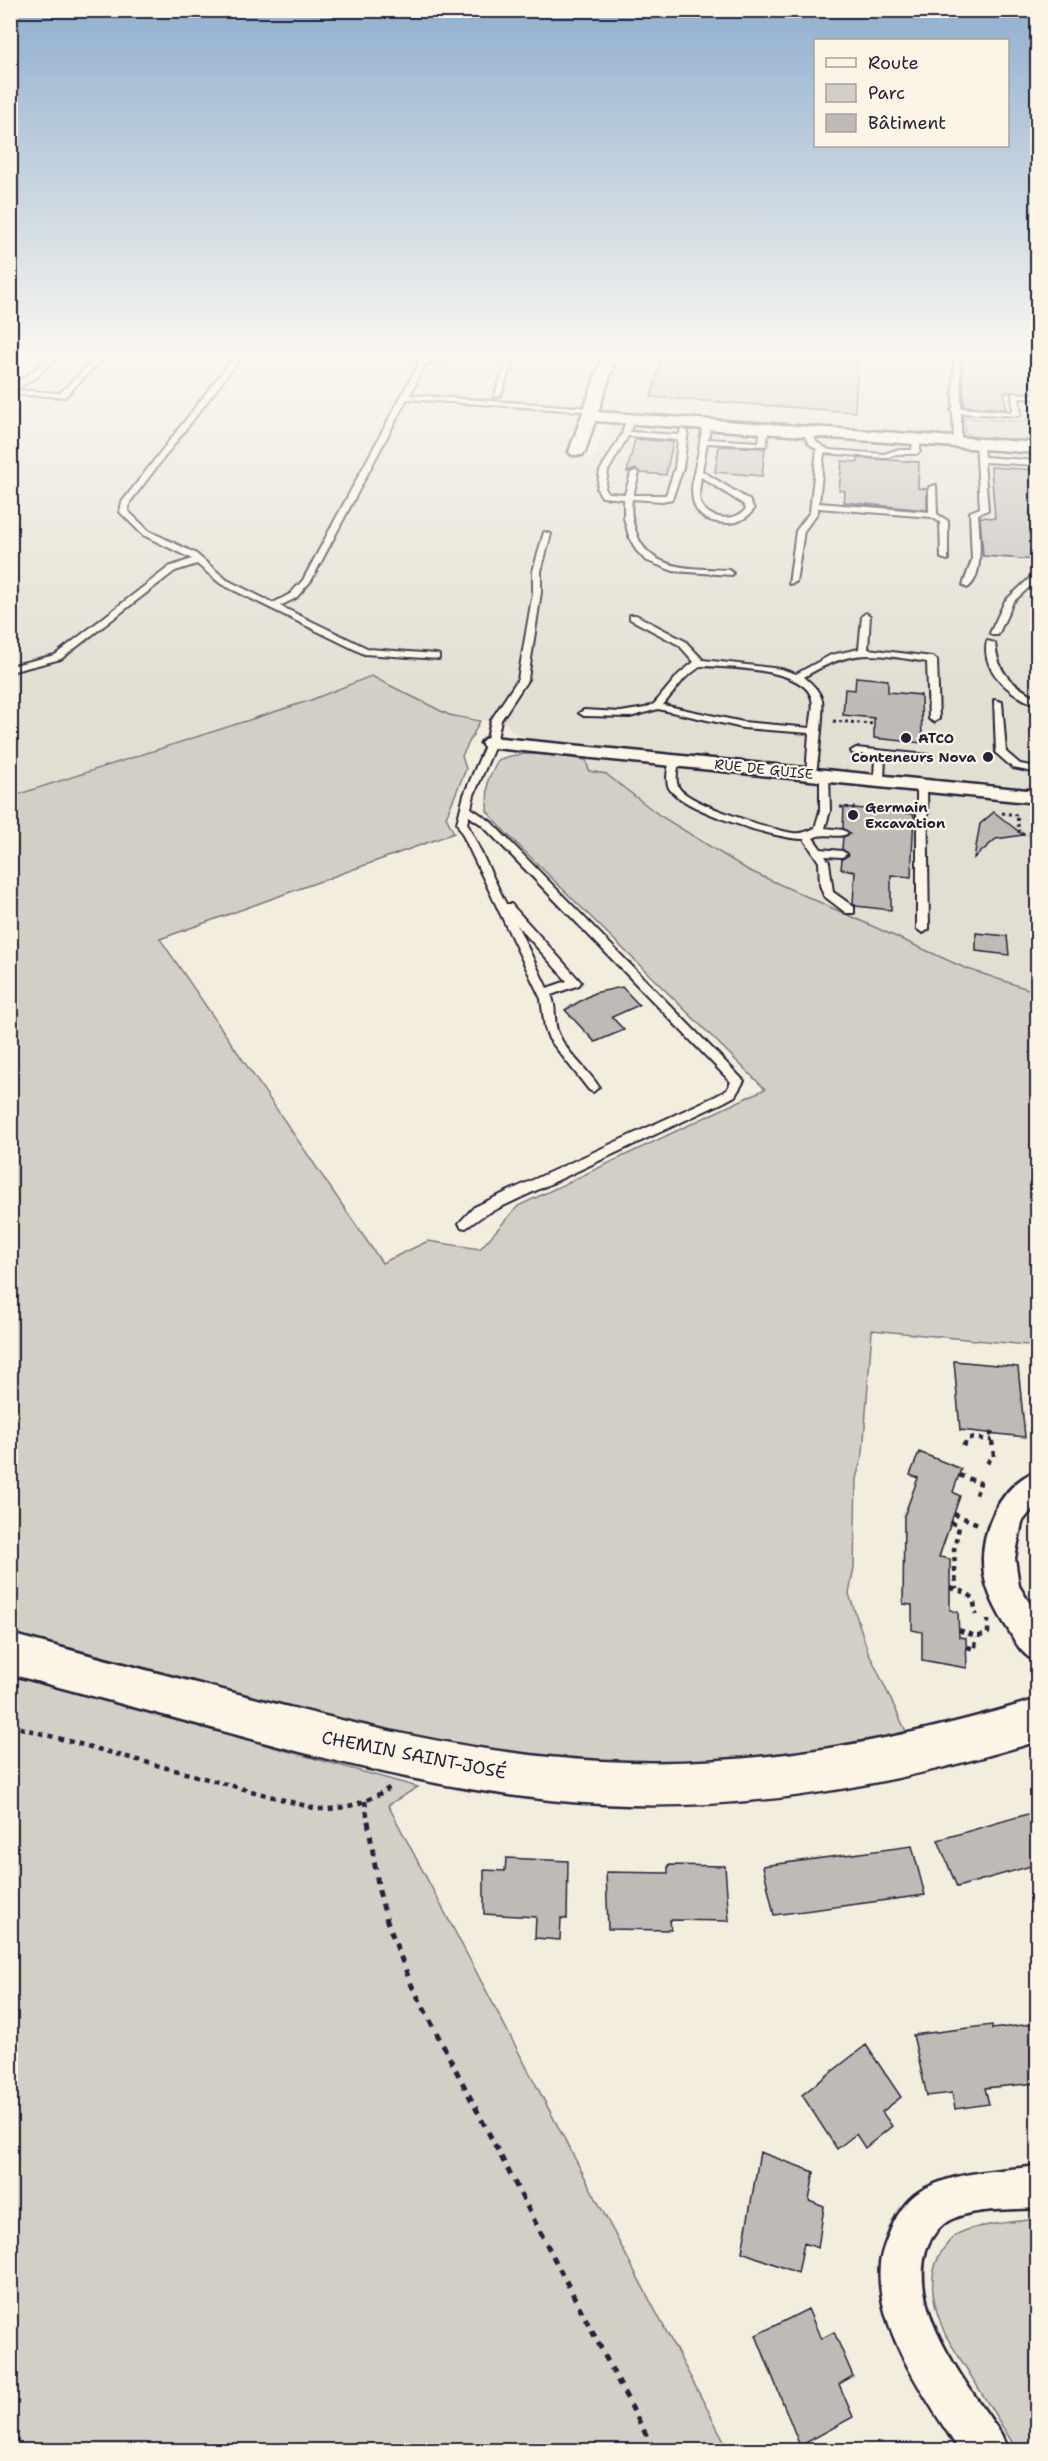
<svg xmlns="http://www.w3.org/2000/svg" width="1048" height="2461" font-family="'Shantell Sans',sans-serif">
	<rect width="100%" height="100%" fill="#f3edde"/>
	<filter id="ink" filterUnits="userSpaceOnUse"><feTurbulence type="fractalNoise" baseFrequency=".0167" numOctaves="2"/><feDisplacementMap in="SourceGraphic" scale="12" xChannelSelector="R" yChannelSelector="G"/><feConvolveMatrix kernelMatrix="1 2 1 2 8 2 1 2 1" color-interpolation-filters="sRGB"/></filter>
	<g filter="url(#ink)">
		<!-- built -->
		<path fill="#e3ded2" d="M10,352H600L567,454L595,457L603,430L611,425L626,424L1037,453V788L529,739L512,731L508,724L450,715L371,677L311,700L11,797Z
			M622,352H1037V442L604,411Z
			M586,760L1037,804V992L965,968L748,870L659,815L606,774L589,771Z"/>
		<!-- green -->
		<path fill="#d4cfc6" stroke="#7b7880" stroke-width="1.5" d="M964,418L1027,422V418L1037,419V442L974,438L965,432Z
			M371,676L449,715L480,721L462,756L466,769L446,817L454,833L160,939L382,1263L428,1241L480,1249L518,1206L765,1089L505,832L487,811L488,780L498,760C524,748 558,757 586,760L589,771L606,774L659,815L748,870L965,968L1037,992V1346L872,1330L863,1453L856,1479L854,1567L849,1594L868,1651L910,1740L689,1767L507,1755L420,1741L11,1633L10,797L311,700Z
			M11,1675L418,1787L388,1805L729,2450H11Z
			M1037,2219V2450H1017L946,2336C934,2309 924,2275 944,2248C949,2241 955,2234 964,2231C987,2223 1014,2222 1037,2219Z"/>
		<!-- building -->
		<path fill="#bfbab6" stroke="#22223b" stroke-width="1.5" d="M663,352H858L855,412L651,397Z
			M977,352H1038V393L1004,392L1006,409L964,406L962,362L970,363L969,359H978Z
			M635,439L673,442L666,475L641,473L636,469L627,472Z
			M719,446L765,448L762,476L715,472Z
			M858,458L919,462L918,488L927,489V510L844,502L845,491L839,490L842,461L858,462Z
			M991,467L1038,470V560L983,556L980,517L995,518Z
			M856,677L888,680V692L921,695L922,743L874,738V718L843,715L845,689L855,690Z
			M844,807L914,814L911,877L891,875V910L856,906L853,903L855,871L841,869L842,859L849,855L842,849L843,837L850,834L843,828Z
			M994,812L1023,835L996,839L974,858L980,824Z
			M976,933L1007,936L1009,955L976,951Z
			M622,987L639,1005L612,1017L624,1030L595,1042L565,1010L594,993Z
			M954,1361L1018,1367L1025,1437L960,1430Z
			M919,1452L961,1469L953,1492L960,1496L939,1557L950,1559V1610L958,1612L959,1637L966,1638L967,1668L922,1660V1632L912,1630V1605L903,1604L904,1516L918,1478L910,1475Z
			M1038,1811V1864L957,1887L938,1840Z
			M912,1846L925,1895L774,1915L763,1866Z
			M506,1858L568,1861L567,1919L561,1918L560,1940L535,1938L536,1917L484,1914V1870L505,1871Z
			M668,1865L725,1866L729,1921L670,1920L671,1930L608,1929L606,1872L668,1873Z
			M1038,2023V2083L985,2088L989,2104L955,2109L952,2093L927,2096L913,2035L992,2025V2029Z
			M866,2045L901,2097L882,2112L892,2126L865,2148L856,2134L837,2149L802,2095Z
			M760,2152L814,2172L809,2201L824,2207L818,2248L804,2243L798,2273L742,2252Z
			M808,2309L821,2339L834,2332L853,2376L839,2384L853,2417L800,2446L756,2335Z"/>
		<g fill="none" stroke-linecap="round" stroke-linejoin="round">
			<!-- lane casing -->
			<g stroke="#22223b" stroke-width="4">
				<path id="lane" d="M54,352H61L37,377L15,390L60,393L102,352H109L65,397L10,394V387L31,373Z
					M238,352H245L130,502L128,511L149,531L195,553L227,580L273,603L290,594L303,580L420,361L438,359L444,352H451L442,362L425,364L410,395L592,408L596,410L592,412L407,399L311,581L296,598L280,606L369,649L436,654L439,655V659L364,654L221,584L197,564L175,571L61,659L10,672V666L55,655L169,567L192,559L143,535L120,512L122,502Z
					M370,352H424L408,356L373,354Z
					M510,352H516L501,395L494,397Z
					M954,352H960L961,408L1013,412L1012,393L1038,395V399L1019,398L1021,414L1017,416L961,413V442L954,444L953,412L951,410L953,408Z
					M627,417L634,419L630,432L679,435L681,429L688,431L683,468L672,499L662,501L632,499C630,511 632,521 636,532C649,572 694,568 729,570L733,573L732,575L673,571L645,560L636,550L629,536L624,518V499L602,497L597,489L600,471L622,434ZM628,436L678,440L675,468L666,495H633L639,473L635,471L631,473L625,494L608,493L605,489L608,471Z
					M704,422L711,424L708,439L759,442L761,428L765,426L769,428L766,446L707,443L702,471L749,500L754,509C747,519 738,523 726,523C682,522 691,484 698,455C700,444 701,432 704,422ZM701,477L743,504L746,509C735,523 706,520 700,502C698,494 700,485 701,477Z
					M805,429H811L816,442L829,450L884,454L896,450H912L913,439L920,437V452L916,454H897L885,458L824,453L819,503L929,512V487L936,485L937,514L948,521V560L941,558L940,522L931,517L818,508V512L804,531L796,582L789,584L796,531L810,512L817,449C809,445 803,438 805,429Z
					M976,442L983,444L984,457L1038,461V465L984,462L988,510L978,514C979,532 985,578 967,588L963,585L972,560L970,512L980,508Z
					M544,532L551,534L541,571V592L528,679L501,720L496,743L474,795L471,808L490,821L744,1081L735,1096L724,1102L484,1215L466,1228L461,1227L459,1223L474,1207L716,1096L727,1090L731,1082L482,825L469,816L467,823L506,904H511L581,982L579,985L551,995C557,1007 553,1021 558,1033C567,1054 587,1068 599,1087L593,1092L589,1090L549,1039L545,1028L541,999L457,823L464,795L486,743L491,720L518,679L533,592V571ZM517,925L567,981L547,988Z
					M1034,569H1038L1037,580L1013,602L998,635H992L990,633L1005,601L1029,579Z
					M866,613L870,616L868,649L932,657L937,660L939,719L934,722L929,719L927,662C873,654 854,647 804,677C811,683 819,690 822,700C824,709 818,767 815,776L811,777L806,774L809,733L743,728L658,709L630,717L584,716L579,713L584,710L621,712L645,708L654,704L679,674L694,662L679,645L630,619V615H636L685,641L703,660L781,669L796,674L831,655L859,649L862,616ZM701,666C727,667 805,668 812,699C814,707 811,719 810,728L743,722L663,705L685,678Z
					M987,641L995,643C998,675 1011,683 1038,699V706C1012,696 980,671 987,641Z
					M994,700L1002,702L1006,752L1020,764L1038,767V773L1013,768L996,753Z
					M856,748L928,755L933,758L928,761L885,757L884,781L879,784L874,781L875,756L852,753L851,751Z
					M675,757L680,760C678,768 674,780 679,788C690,804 772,830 793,833C801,834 807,832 815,828L820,811V775L825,772L829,773L830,811L825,828L843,830L848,833C838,840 825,831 813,838L821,849L842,851L847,854L842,857L825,856L829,862L833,892L854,907V913H846L824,896L820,885L819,862L804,839C778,840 682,810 669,788C665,779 668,769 670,760Z
					M922,782L927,785L929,929L923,933L917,929V785Z"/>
			</g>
			<!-- street casing -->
			<g stroke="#22223b" stroke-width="5">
				<path id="street" d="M604,352H618L598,412L1038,443V453L595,421L585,452L582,455H572L569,452Z
					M491,737L1038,791V803L484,747L481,743L484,739Z
					M1038,1470V1502L1022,1522L1015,1558L1019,1586L1038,1617V1662C1022,1656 1016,1643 1008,1629C997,1612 987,1593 984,1574C978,1534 999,1485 1038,1470Z
					M1038,2166V2208C1012,2210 974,2208 952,2219C940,2224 930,2238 926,2250C908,2314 968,2384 1001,2434L1008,2450H959C927,2400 874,2327 880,2264C881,2252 887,2239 891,2229C898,2212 909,2196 926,2188C961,2171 999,2171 1038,2166Z"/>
			</g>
			<!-- secondary casing -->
			<g stroke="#22223b" stroke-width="5">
				<path id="secondary" d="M10,1634C80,1653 150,1671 219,1689C345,1722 471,1755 602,1761C750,1769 896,1742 1038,1699V1741C896,1785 750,1812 602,1804C471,1797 345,1765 219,1730C150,1711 80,1693 10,1674Z"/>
			</g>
			<!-- path-far2 -->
			<path stroke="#22223b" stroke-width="3" stroke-dasharray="3 3" stroke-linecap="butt" d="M833,721L874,724
				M840,807L855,808
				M1002,813L1017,815L1019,833L1028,834"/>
			<!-- path-far1 -->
			<path stroke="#22223b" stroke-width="4.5" stroke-dasharray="5 5" stroke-linecap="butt" d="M963,1446L969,1438L992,1440
				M987,1463L994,1456L990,1427
				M959,1475L980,1483L976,1495
				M954,1514L978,1524
				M951,1522L959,1527L954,1550L956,1589
				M950,1588C971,1594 973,1592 976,1615
				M959,1630C969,1634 978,1639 988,1633V1620
				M967,1647L975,1649L976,1637
				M10,1725L317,1809C345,1810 369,1802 392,1786
				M365,1801L368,1822"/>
			<!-- path -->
			<path stroke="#22223b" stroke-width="5" stroke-dasharray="7 7" stroke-linecap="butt" d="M368,1821L379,1891L387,1921L411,1984L654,2450"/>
			<!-- lane -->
			<use href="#lane" fill="#fcf5e5" fill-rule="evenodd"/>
			<!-- street -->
			<use href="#street" fill="#fcf5e5" fill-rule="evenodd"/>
			<!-- secondary -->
			<use href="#secondary" fill="#fcf5e5" fill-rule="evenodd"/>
		</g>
	</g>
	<!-- sky -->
	<linearGradient id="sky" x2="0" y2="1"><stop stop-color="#90afce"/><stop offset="0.51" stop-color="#faf7f0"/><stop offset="1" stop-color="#faf7f0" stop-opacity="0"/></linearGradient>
	<rect width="1048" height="696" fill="url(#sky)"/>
	<!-- markers -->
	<g fill="#22223b" stroke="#fcf5e5" stroke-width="2">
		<circle cx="906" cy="738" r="6"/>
		<circle cx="988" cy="757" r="6"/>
		<circle cx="853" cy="815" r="6"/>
	</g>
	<g text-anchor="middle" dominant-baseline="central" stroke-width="4.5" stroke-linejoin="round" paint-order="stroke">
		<!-- far-poi labels -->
		<g font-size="14" font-weight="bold" fill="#22223b" stroke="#fcf5e5" text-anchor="start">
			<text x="918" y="738">ATCO</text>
			<text x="976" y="757" text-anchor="end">Conteneurs Nova</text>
			<text x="865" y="807">Germain<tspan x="865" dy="16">Excavation</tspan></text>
		</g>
		<!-- far-street labels -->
		<g font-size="14" fill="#22223b" stroke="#fcf5e5">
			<text transform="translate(764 769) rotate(6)">RUE DE GUISE</text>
		</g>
		<!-- near-street labels -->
		<g font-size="18" fill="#22223b" stroke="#fcf5e5">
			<text transform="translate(414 1755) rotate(11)">CHEMIN SAINT-JOSÉ</text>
		</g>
	</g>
	<!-- margin -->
	<rect width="1048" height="2461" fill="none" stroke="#fcf5e5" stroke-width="36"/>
	<rect x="18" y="18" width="1012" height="2425" fill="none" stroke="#22223b" stroke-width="2" filter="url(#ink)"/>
	<!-- legend -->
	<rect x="814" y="39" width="195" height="108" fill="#fcf5e5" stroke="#a5a1a1" stroke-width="1.5"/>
	<rect x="826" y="58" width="30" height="9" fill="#fcf5e5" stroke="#a5a1a1" stroke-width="1.5"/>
	<text x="868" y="69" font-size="18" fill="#22223b">Route</text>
	<rect x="826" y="84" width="30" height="18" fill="#d4cfc6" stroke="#a5a1a1" stroke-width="1.5"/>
	<text x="868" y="99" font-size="18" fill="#22223b">Parc</text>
	<rect x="826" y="114" width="30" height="18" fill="#bfbab6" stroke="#a5a1a1" stroke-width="1.5"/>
	<text x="868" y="129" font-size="18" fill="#22223b">Bâtiment</text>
</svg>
